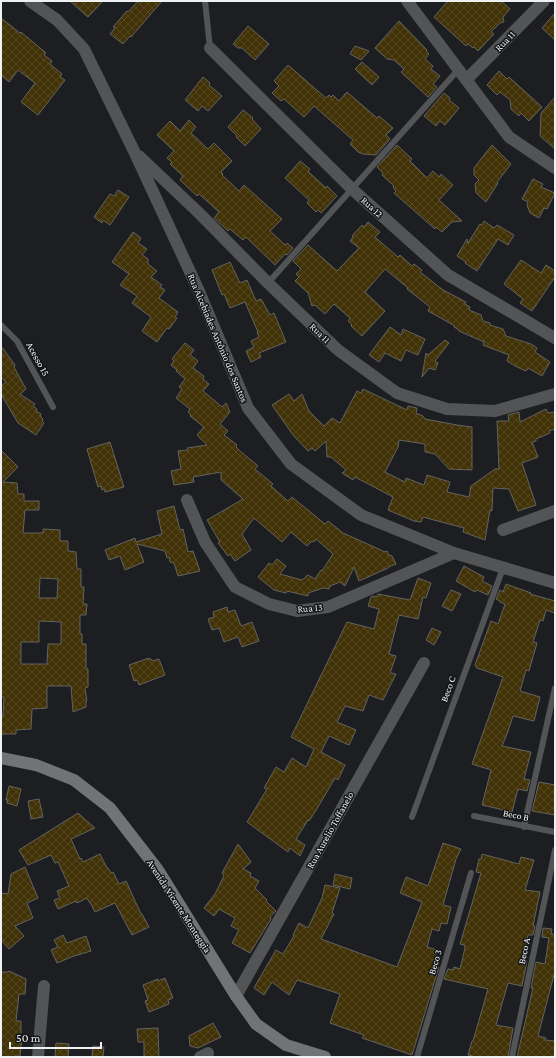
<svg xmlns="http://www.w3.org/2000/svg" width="556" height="1058" font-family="'Crimson Pro',serif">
	<defs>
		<pattern id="building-cross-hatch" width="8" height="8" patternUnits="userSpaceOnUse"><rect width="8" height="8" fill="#413307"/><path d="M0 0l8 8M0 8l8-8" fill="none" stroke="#54471f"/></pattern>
	</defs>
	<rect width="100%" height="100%" fill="#1c1e21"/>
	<!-- building -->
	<path fill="url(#building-cross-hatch)" stroke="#64635f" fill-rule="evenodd" d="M70,1H103L88,17Z
		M138,1H162L131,37L130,36L123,44L110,34L115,28L113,27L127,11L128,12Z
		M448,1H501L510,9L503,17L504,22L500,23L491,32L494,34L478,51L474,47L473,48L468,44L466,46L434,17Z
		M555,13V40L542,28Z
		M1,18L20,33L21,32L46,53L44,55L52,61L50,64L62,74L60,77L65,80L38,115L21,102L35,83L18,70L9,82L1,75Z
		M399,21L427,50L426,51L429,54L425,59L433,66L431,69L440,76L433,84L437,87L428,97L401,72L404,69L394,60L387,59L375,48Z
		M248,26L269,44L255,60L242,48H238L233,44Z
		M355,46L369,51L361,60L350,54Z
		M362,62L379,77L372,85L355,69Z
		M288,65L326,98L329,95L331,97L333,95L339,101L347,92L377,118L379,116L393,128L386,135L390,139L376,155L363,154L358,152L350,144L353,140L314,106L304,117L284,99L281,101L272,93L279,86L274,81Z
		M499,71L507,79L509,77L542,107L529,121L521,113L519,116L511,109L510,100L500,92L497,95L487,85Z
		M203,77L210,83L209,85L222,96L208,111L202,106L198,111L185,100Z
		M444,93L450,98L449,100L459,108L445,125L440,121L436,126L424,116Z
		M555,97V149L540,136L541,113Z
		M243,110L253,118L252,119L261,129L245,146L236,137L237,136L228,127Z
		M189,120L196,127L191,133L208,149L214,143L232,161L221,172L223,174L222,175L239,191L244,185L282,219L270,231L285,245L287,243L293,248L287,255L285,254L275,265L246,237L243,240L230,229L228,231L214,218L219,212L199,194L197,196L180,180L183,176L170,164L172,162L167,158L174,151L157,135L170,121L180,131Z
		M397,145L412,159L410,161L427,178L433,171L439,177L441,174L453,185L439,200L462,221L452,222L442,232L436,227L435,229L394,193L396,191L393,187L394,186L382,175L383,173L377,167Z
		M492,145L511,164L497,182L498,183L486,202L476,193L475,184L479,180L474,175V168Z
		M300,161L310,169L308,171L312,175L326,188L327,186L337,196L321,213L318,210L316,212L307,203L309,200L285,178Z
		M533,179L543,184L541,187L555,193L547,209L544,208L539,218L530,213L527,205L528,202L522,199Z
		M118,190L129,197L110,225L103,220L102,223L94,217L110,194L114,196Z
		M484,221L494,228L497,225L514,235L508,245L498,239L477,271L465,263L466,262L457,256L467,239L468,243L480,224L482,225Z
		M368,222L380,232L375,237L398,257L400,255L412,266L414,264L422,270L420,272L443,290L466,302L465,304L470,307L469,310L481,315L483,321L490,323V325L503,329L506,336L531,344L537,348L535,352L550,362L542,376L528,368L526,371L517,367L507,361L509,355L483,345L484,342L459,331V330L454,327L455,326L428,311L430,307L407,289L408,288L385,269L365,292L385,311L362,336L351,326L352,325L348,321L350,318L334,304L325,314L315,305L312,306L308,293L295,281L299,277L296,274L301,269L293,261L308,245L337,271L359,248L350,241L353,237L352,236L362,225L364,227Z
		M133,232L141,238L138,243L147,249L142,255L148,259V264L157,271L151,277L162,285L160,287L165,290L159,298L178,312L175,317L177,318L169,329L167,328L157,342L142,331L151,317L132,303L137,296L120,285L129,274L112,262Z
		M521,260L541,273L546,265L555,271V277L532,311L520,303L523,299L504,284Z
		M230,262L240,283L247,280L256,301L261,299L270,315L274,313L286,342L259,353L261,357L251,362L246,351L254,347L251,341L259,337L257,332H258L245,302L230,308L224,294L222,295L212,270Z
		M390,327L401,335L403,329L425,339L418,355L406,350L401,361L385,353L379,362L369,355Z
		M445,340L449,343L435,361L438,363L435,370L429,368L422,377L426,353L428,355Z
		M185,343L194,350L190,355L198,361L193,368L204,376L203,379L209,384L203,391L222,407L226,403L230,412L220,424L228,431L224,435L237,445L236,447L240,451L258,466L255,469L273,484L271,486L288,501L292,497L325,524L328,521L343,533L383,551V552L387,551L389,555L392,556L396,564L388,567V568L359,581L354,567L345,586L340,582L330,586L329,589L323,588L308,593V596L287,591L286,593L274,590L258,577L269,563L272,565L277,559L286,566L280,574L302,580L308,575L315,579L321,570L322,571L333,554L316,539L314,542L312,541L307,546L291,532L282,542L254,518L242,534L251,550L235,561L230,554L228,556L218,543L220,542L207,520L243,499L221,480V472L193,477L194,482L174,485L171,471L181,469L178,451L188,450L187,448L207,445L197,435L204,427L190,416L191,415L188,412L190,409L176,398L182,389L179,387L185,379L176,371L177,370L171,365L174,361L172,359Z
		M1,346L15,365L14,367L26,389L20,394L35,404L33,406L37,409L36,411L41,414L40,416L43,419L42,421L44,423L36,435L18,423L1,394V386L6,382L1,377Z
		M363,389L407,410L408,406L417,408L416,413L423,416L425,419L457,425L472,427V470L449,469L435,454L425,452V444L399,440L398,447L385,472L405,482L406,478L424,485L427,475L450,482L447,492L469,497L471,486L495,469H499L497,421H509L508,415L519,412L520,422L546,409L548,413L555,412V429L549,431L550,433L536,439V441L532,442L538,457L522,463L536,505L518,511L509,489L493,488L492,511L490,510L485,540L463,532L464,528L423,517L421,522L414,521L388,510L393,497L355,477L353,480L342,473L346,470L331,457H327L326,441L315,451L312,448L308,451L293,435L272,405L289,394L294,401L302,394L309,411L324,426L332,418L340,423L357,391L361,393Z
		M110,442L124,487L105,492L104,489L102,490L101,486L98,487L87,449Z
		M1,450L18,467L3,482L17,483L18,494H24V501H39V510H25L23,533H43V529L60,530V541H68V551L76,552L77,569H81V587H84L83,604H87L86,615H80V634H82V644H86V668L88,669V687L85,688L87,701H86V707L73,712L71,686H47V708L32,709L31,729L16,730V734H1V716H3L4,697H1ZM40,578L58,579L57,598H39ZM39,621L61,622V644H48L47,664H21V642H39Z
		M174,506L180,530L183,529L188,552L193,551L200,571L178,576L174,563L170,562L169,557L167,558L165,551L137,544L144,562L125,570L120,556L109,560L105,550L135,538L136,542L162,534L157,511Z
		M464,566L484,577L482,581L492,586L488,595L477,590L475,592L456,581Z
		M418,578L431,583L426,598L423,597L418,619L399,615L389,654L396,656L390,673L396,674L383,700L369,695L363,711L345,706L337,722L356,730L349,745L329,736L321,752L345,765L338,780L335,778L315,812L309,821L308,820L296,839L305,845L300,856L290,848L288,852L247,822L267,789L264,788L276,767L284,772L292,758L306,767L314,749L291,737L347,622L374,629L379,609L368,606L371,597L373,596L377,597L378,594L410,600Z
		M506,584L531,593L530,594L555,601V613L546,610L543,621L540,620L533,642L537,643L529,671L526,670L520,691L540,697L534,721L513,716L507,734L502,746L531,752L524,779L530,780L527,791L518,789L512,812L482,805L491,770L472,764L503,677L477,668L475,665L491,621L498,624L505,604L500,602V601L496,599L500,590L503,592Z
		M451,590L461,594L452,611L442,606Z
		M227,607L228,612L235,610L241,626L252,622L259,641L242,647L238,637L224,642L219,628L212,630L208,619L214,617L213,612Z
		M432,628L441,632L434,645L426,640Z
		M149,658L150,659H151L152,661L159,659L165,675L139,685L137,680L134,681L129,665Z
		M539,782L555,785V815L532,811Z
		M9,786L21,789L17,806L7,803L8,800H6Z
		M39,799L43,817L31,819L28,801Z
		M78,813L95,828L71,839L80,859L81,858L83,862L100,854L107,868H108L111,873L113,872L119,884L126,881L141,914H142L149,927L132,935L115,903L95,912L90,902H89L87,898L77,903L76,901L58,909L54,900L60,898L57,891L69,886L58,862L55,863L51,855L28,865L19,850Z
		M443,843L461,849L456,859L443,905L451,907L447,924L441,923L439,931L432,929L427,947L437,950L433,966L439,967L412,1055L362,1038L364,1035L330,1023L340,994L297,980L289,995L272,982L264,995L254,988L276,950L283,954L294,936L293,935L299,923L308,928L322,898L325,885L340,888L332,913L334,914L321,939L397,967L422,902L400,893L406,877L428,886Z
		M238,844L251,862L243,869L251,873L250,876L259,881L255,888L267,900L266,901L276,911L270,917L271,919L250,953L232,943L239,930L231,926L235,918L219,909L214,916L204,908L215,894L224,876L222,873Z
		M482,854L519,864L521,857L534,860L525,890L540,892L533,926H535L533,935H528L523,960L527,961L522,986L508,983L496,1025L513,1028L508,1057H476L468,1055L472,1041H473L488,989L444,979L448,969L453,970L454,967L460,969L465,948L464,945L460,944L481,873L476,872L479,859H481Z
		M25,867L38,898L27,903L33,918L15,926L24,936L9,949L1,940V893L8,894L11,874Z
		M335,874L352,878L350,889L333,885Z
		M543,928L552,929L551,934H555V971L538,1036L546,1038L545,1040L555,1041V1057H517L533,988H531L536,962L545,964L549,938L542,937Z
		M63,935L67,943L86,936L91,951L74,956L57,963L51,950L58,947L54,940Z
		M9,971L26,979L25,994H19L16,1021H21V1036H22L20,1056L1,1057V972H8Z
		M165,978L173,998L168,1000L169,1004L149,1012L145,1001L148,1000L143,985L158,979V981Z
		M213,1023L221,1037L198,1048L190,1046L189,1036Z
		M158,1028L159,1057H144V1042H138L137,1029Z
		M56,1043L69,1044L68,1057H55Z
		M93,1046L104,1047L103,1057H92Z"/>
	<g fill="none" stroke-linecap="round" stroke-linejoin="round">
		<!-- lane -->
		<path stroke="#535456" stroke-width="6" d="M205,1L210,48
			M268,283L458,70
			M1,325L17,341L53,407
			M474,816L555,832
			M412,817L503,568
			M524,827L555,688
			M417,1057L471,873
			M512,1057L555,850"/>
		<!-- street -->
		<path stroke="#535456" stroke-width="12" d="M30,1L57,20L84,49L134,151L198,289L248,408L291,464L361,515L454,553L555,583
			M407,1L509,137L555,168
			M210,48L352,189L448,275L555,338
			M466,80L544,1
			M139,156L200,214L268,283L338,350L397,393L447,409L495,411L555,394
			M187,500L205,542L235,587L269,604L297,611L328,607L454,553
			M503,530L555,511
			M236,996L424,663
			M38,1057L44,986
			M200,1057L208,1053"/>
		<!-- secondary -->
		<path stroke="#717375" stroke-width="12" d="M1,758L36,765L74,780L110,808L158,870L236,996L256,1024L286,1045L325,1057"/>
	</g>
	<g text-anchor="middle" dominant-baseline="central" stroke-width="3" stroke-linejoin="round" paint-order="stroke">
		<!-- street labels -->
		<g font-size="10" fill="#eff0f2" stroke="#131518">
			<text transform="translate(505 41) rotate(-46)">Rua 11</text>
			<text transform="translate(372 207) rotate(42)">Rua 12</text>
			<text transform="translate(320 333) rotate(44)">Rua 11</text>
			<text transform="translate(218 338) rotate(67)">Rua Alcebiades Antônio dos Santos</text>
			<text transform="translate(38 359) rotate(61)">Acesso 15</text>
			<text transform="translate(310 608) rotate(-5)">Rua 13</text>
			<text transform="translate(448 689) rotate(-70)">Beco C</text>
			<text transform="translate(516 815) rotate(11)">Beco B</text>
			<text transform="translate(330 830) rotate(-61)">Rua Aurelio Toffanelo</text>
			<text transform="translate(179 906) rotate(57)">Avenida Vicente Monteggia</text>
			<text transform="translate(524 951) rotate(-78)">Beco A</text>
			<text transform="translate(435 962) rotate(-74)">Beco 3</text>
		</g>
	</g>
	<!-- border -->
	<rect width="556" height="1058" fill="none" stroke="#eff0f2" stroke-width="4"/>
	<!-- scale -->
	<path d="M10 1042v6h91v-6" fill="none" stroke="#eff0f2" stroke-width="2"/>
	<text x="16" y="1042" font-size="12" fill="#eff0f2" stroke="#131518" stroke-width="3" paint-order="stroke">50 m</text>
</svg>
